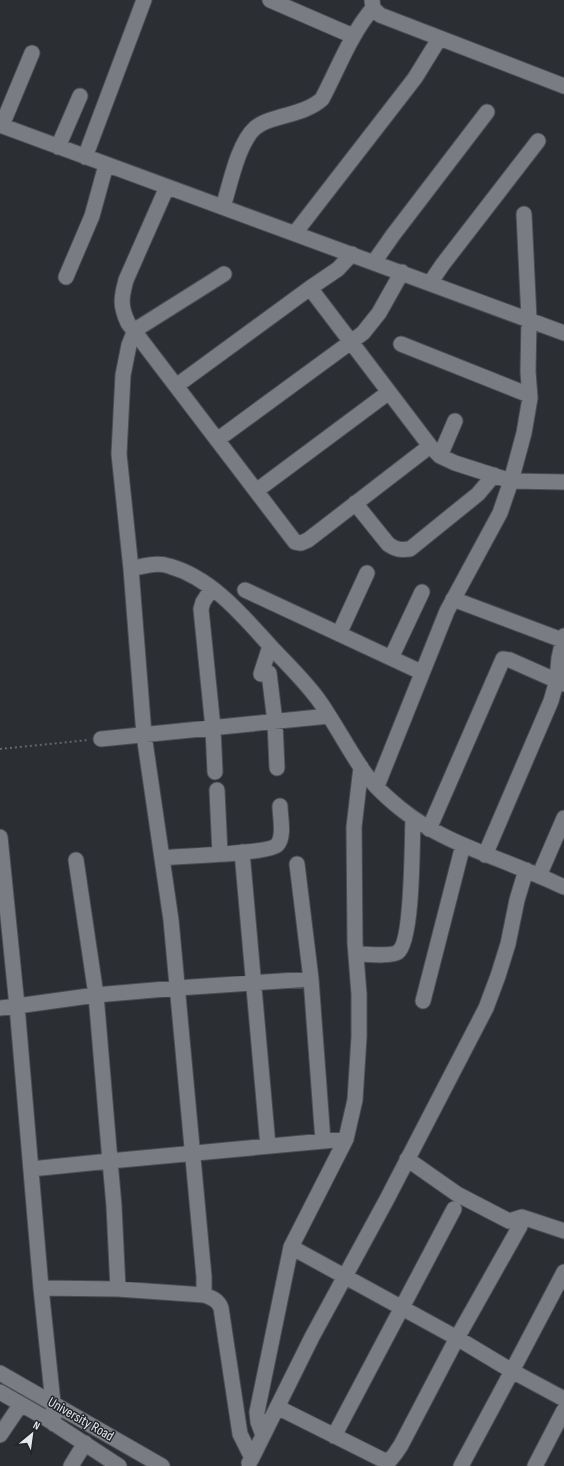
<svg xmlns="http://www.w3.org/2000/svg" width="564" height="1466" font-family="'Sofia Sans Condensed',sans-serif">
	<rect width="100%" height="100%" fill="#2b2e33"/>
	<g fill="none" stroke-linecap="round" stroke-linejoin="round">
		<!-- minor casing -->
		<g stroke="#4a4d51" stroke-width="17">
			<path id="minor" d="M270,0L353,36
				M372,0L373,8L380,15L564,86
				M0,125L564,333
				M2,125L32,53
				M58,147L80,96
				M85,157L144,0
				M167,187L126,280C121,298 120,306 128,323L295,542L301,543L308,540L430,446
				M223,207C230,185 238,143 255,128C261,123 269,120 277,118C293,113 310,110 322,99C338,69 350,35 373,8
				M295,233L415,78L439,39
				M374,262L393,235L487,112
				M66,277L92,216L106,165
				M430,283L443,264L538,141
				M310,288L430,446L440,456L455,463L511,481L564,482
				M401,344L529,395
				M176,386L310,288L338,269L352,254
				M217,440L363,333L379,313L402,272
				M440,456L455,421
				M256,491L389,392
				M355,503L388,544C396,550 401,550 410,549L478,494L494,475
				M131,569C143,566 157,562 169,566C212,578 243,616 272,648C288,665 306,682 320,702C334,722 346,745 360,766C370,782 386,797 401,809C438,839 482,852 525,870C538,875 551,881 564,887
				M212,588L203,602L201,609L213,728L215,772
				M245,590L421,672
				M453,599L562,640
				M339,634L367,573
				M391,658L422,592
				M269,673L275,722L277,768
				M261,674L270,646
				M101,739L329,716
				M377,786L447,611L500,513L511,481L524,433L530,398L528,372L529,319L524,214
				M217,790L220,854
				M429,829L503,659L510,660L564,684
				M0,837L17,1006L0,1008
				M242,852L268,1146
				M485,855L551,701L557,680L559,658L564,636
				M162,858C179,856 268,854 277,845C285,837 280,817 280,806
				M297,864L311,979L323,1141
				M539,876L564,818
				M356,954C365,954 391,957 398,952C413,941 412,839 413,818
				M423,1001L463,845
				M407,1159L457,1194L509,1221L522,1217L564,1231
				M31,1169L110,1161L96,995L76,860
				M291,1247L457,1338L512,1371L564,1399
				M41,1288L118,1289L204,1295C212,1298 218,1300 221,1308L240,1434L252,1458L249,1463
				M118,1289L114,1206L110,1161L346,1139
				M204,1295V1277L171,920L144,735L131,569L119,454L123,375L129,345L135,330L224,274
				M0,1373L162,1466
				M0,1392L47,1419L119,1466
				M277,1407L383,1460H390L395,1454L401,1445L457,1338L520,1226
				M54,1424L53,1403L41,1288L17,1006L96,995L177,988L311,979
				M0,1435L21,1404
				M263,1435L258,1422L257,1412L291,1247L346,1139L355,1100L359,1037V994L355,943L354,827L361,767
				M334,1436L454,1209
				M252,1458L312,1337L387,1199L486,1008L498,976L508,944L517,900L526,870
				M71,1466L85,1443
				M461,1466L512,1371L564,1272
				M535,1466L564,1410"/>
		</g>
		<!-- path -->
		<path stroke="#64676c" stroke-width="2" stroke-dasharray="2 3" stroke-linecap="butt" d="M0,749L88,740"/>
		<!-- minor -->
		<use href="#minor" stroke="#797d83" stroke-width="15"/>
	</g>
	<g text-anchor="middle" dominant-baseline="central" stroke-width="3" stroke-linejoin="round" paint-order="stroke">
		<!-- street labels -->
		<g font-size="14" fill="#e6e8eb" stroke="#212429">
			<text transform="translate(81 1419) rotate(30)">University Road</text>
		</g>
	</g>
	<!-- north arrow -->
	<g transform="translate(32 1434) rotate(29)" stroke="#212429" stroke-width="3" paint-order="stroke">
	<path d="M0-3L7 15L0 10L-7 15Z" fill="#e6e8eb"/>
	<text y="-6" font-size="11" font-weight="bold" text-anchor="middle" fill="#e6e8eb">N</text>
	</g>
</svg>
